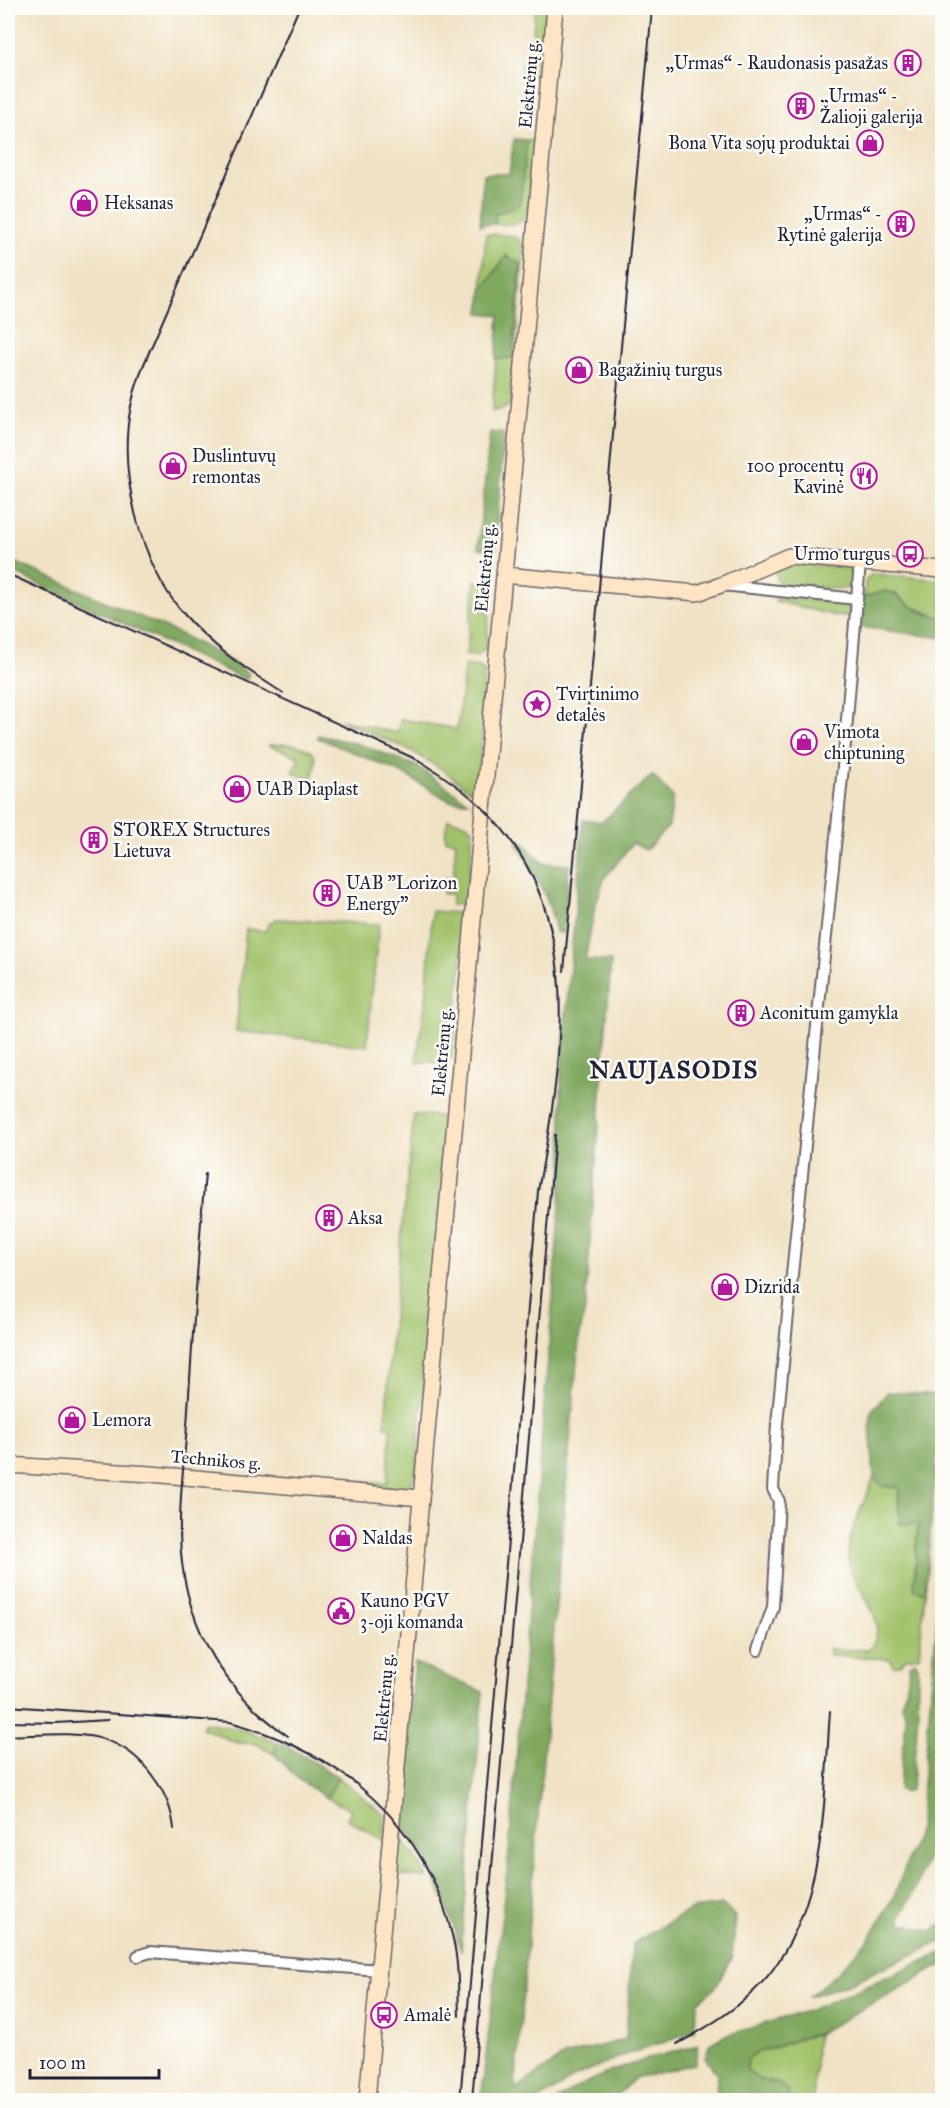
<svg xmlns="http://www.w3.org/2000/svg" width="950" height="2108" font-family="'IM FELL Great Primer',serif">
	<rect width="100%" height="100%" fill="#fdfcf7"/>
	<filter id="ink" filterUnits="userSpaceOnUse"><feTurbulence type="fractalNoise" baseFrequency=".0167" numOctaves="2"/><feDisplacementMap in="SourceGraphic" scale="12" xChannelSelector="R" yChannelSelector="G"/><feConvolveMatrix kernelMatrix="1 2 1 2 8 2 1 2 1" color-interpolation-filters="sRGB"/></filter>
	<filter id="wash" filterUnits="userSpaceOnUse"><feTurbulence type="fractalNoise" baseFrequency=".008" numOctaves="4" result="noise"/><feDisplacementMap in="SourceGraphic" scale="24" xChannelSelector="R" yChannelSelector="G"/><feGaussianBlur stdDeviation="1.35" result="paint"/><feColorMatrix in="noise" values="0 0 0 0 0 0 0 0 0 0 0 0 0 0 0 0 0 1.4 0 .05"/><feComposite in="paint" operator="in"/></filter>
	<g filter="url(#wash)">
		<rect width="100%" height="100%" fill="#f1e2c5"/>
		<!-- green -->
		<path fill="#a1c26b" stroke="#627253" stroke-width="1.5" d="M535,8H546V10L541,72L532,77H525L522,74L521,66H530Z
			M527,140L534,141L528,211C521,228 511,224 495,224V214L520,204Z
			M486,234C498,235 520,233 524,246L511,403C506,409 500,411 492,411L496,359L512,358L506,256L482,290Z
			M785,563L847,567L852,570L853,583L848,588L843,589L786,586C778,583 776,580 776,571Z
			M872,574L942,580V617L936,616L911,606L895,593L885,591L864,597L865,581Z
			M475,581H492L486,649L477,656L466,655Z
			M776,598L840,601L848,605L851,616H836L775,601Z
			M465,665L479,667L484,670L481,713L483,722L477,796L443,770L410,750L340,720L397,733L401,719L457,729Z
			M287,744C315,749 321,752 311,780L293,772L299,757L268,745Z
			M448,819L465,823L473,829L467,904L451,905L452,894H443L445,878L453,879L456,841L446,840L445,834Z
			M432,911L459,913L466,915L452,1058L447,1062H416L426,1000Z
			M277,919L379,924L367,1046L236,1031L246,929L265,931L269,923Z
			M414,1115L447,1116L416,1474L409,1487L403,1489L333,1483L332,1479L387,1483L391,1428L385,1427L392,1327Z
			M874,1477L882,1486L899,1488L898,1506L918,1524L914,1589L925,1593L919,1656L906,1658L901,1664L894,1666L890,1659L830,1655L828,1649L869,1650C895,1618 849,1589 848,1556C847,1535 866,1498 874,1477Z
			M205,1722L248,1731L277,1743L274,1754L255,1743H237L202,1728Z
			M338,1777L385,1815L384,1841L347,1819L351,1810L327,1798Z
			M399,1835L416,1858L427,1877L395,1874Z
			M817,2034L813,2100H789L788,2091L776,2082L760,2080L747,2071V2059C758,2049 771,2050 784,2044C796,2040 805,2036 817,2034Z"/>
		<!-- forest -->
		<path fill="#80a85f" stroke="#51654d" stroke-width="1.5" d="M514,139L527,140L520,205L495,214V224L480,225L483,174H509Z
			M506,256L521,264L512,358L496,359L499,315L480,313L482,290Z
			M490,432L502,433L504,436L495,550L478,548Z
			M8,559L182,635L232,662L249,674L246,680L8,570Z
			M885,591C897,593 900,599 910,606C919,611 932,616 942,617V638L861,627L864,597Z
			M318,735L359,744L416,766L469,802L450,801L398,771L318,738Z
			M652,775L673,797L669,826L646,850L633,843L604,879L595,907L585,960L611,961L585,1309L579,1339L567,1475L515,2089L564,2056L626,2039L632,1944L692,1909L723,1905L736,1917L732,1957L715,1988L698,2002L694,2031L617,2058L576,2076L539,2100H481L509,1852L563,1166L561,1073L583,820L602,822Z
			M521,840L543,863L569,865L564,933L556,932C550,900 535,872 517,844Z
			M888,1392L942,1395L925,1593L914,1590L918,1524H899V1488L882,1486L874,1477L870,1424L872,1410Z
			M942,1562V1821L916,1888L900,1918L903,1924L931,1931L942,1925V1941L848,1984L808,1997L837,1973L869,1939L894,1897L919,1829Z
			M915,1661L918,1666V1715L912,1785L910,1790L904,1793L899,1789L906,1718L902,1705L903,1697L906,1691L910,1664Z
			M415,1663L483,1692L461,1952C449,1904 431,1861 400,1822Z
			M277,1743L287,1746L338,1777L327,1798L298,1779L274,1754Z
			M942,1953V1965L817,2034C805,2036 796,2040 784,2044C771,2050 758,2049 748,2059L747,2071L760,2080L776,2082L788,2091L789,2100H716L717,2074L705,2058L709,2045L724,2036L810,2010Z
			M698,2045L695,2064L634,2079L612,2100H557C598,2070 649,2059 698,2045Z"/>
	</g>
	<g filter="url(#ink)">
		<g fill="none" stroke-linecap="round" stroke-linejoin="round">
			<!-- street casing -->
			<g stroke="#6a656b" stroke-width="14">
				<path id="street" d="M722,585L857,599
					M758,1650L773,1607L779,1501L773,1489L777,1424L843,767L860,563
					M138,1956L150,1952L379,1970"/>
			</g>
			<!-- secondary casing -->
			<g stroke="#6a656b" stroke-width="18">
				<path id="secondary" d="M504,575L697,593L721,585L789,556L942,570
					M8,1465L151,1474L421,1498
					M367,2100L555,8"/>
			</g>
			<!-- street -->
			<use href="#street" stroke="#fff" stroke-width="10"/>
			<!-- secondary -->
			<use href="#secondary" stroke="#fde5c5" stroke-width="15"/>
			<!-- rail -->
			<path stroke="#22223b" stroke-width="2" d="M8,574L420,761C442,775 463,789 482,807C589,910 562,1061 538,1191L460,2100
				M283,693C247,670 211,646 183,613C140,563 117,471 131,406C135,387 142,368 150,350L299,8
				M564,971L652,8
				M205,1174C198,1253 193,1331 188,1410C186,1451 179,1491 180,1532C181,1618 219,1688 288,1736
				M8,1706L230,1722C341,1753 427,1823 453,1939C459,1964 458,1990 459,2016
				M8,1722L56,1723L108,1720
				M8,1736C65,1735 117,1723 154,1778C166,1794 172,1809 174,1829
				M677,2044C714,2024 755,1998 778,1962C827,1889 824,1794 830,1711
				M472,2100L555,1135"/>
		</g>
	</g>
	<!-- icons -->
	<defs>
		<g id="building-ring" transform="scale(1.35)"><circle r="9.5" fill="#fdfcf7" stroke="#b5179e" stroke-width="1.5"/><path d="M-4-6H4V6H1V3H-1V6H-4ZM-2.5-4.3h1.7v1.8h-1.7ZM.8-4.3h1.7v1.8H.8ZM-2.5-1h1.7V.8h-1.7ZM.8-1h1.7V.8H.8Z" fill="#b5179e"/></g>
		<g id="shop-ring" transform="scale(1.35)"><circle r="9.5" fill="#fdfcf7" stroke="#b5179e" stroke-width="1.5"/><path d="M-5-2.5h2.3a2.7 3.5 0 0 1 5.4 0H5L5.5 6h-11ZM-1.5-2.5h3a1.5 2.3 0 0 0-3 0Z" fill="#b5179e"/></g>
		<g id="restaurant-ring" transform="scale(1.35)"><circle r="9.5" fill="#fdfcf7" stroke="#b5179e" stroke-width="1.5"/><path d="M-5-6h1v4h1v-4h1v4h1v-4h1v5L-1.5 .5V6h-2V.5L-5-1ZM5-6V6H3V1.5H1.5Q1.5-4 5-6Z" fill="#b5179e"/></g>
		<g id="bus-ring" transform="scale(1.35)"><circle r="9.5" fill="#fdfcf7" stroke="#b5179e" stroke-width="1.5"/><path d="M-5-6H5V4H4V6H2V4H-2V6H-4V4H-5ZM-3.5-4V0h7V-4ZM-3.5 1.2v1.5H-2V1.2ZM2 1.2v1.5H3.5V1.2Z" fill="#b5179e"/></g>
		<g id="sight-ring" transform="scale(1.35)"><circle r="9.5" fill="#fdfcf7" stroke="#b5179e" stroke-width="1.5"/><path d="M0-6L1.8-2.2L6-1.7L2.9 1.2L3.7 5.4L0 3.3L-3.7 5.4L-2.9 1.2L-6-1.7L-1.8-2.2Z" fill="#b5179e"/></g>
		<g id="civic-ring" transform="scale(1.35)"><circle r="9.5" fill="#fdfcf7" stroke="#b5179e" stroke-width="1.5"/><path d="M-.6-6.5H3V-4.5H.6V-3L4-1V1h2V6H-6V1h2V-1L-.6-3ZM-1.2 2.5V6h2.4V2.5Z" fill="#b5179e"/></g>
	</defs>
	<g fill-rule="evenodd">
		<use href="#building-ring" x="908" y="63"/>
		<use href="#building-ring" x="801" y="106"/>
		<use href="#shop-ring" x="870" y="143"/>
		<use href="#shop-ring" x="84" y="203"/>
		<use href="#building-ring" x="901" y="224"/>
		<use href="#shop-ring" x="579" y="370"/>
		<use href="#shop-ring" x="173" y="466"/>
		<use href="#restaurant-ring" x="864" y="476"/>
		<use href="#bus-ring" x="910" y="554"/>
		<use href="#sight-ring" x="537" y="704"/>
		<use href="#shop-ring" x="804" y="742"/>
		<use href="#shop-ring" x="237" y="789"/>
		<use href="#building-ring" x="94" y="840"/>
		<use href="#building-ring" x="327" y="893"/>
		<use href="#building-ring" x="741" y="1013"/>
		<use href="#building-ring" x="329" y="1218"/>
		<use href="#shop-ring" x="725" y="1287"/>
		<use href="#shop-ring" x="72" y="1420"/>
		<use href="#shop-ring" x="343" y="1538"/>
		<use href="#civic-ring" x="341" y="1611"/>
		<use href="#bus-ring" x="384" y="2015"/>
	</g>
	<g text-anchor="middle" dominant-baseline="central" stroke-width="5" stroke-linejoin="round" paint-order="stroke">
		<!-- poi labels -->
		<g font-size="18" fill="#22223b" stroke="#fdfcf7" text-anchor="start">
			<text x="888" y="63" text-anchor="end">„Urmas“ - Raudonasis pasažas</text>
			<text x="820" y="96">„Urmas“ -<tspan x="820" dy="21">Žalioji galerija</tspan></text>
			<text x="850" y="143" text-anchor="end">Bona Vita sojų produktai</text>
			<text x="104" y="203">Heksanas</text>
			<text x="882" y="214" text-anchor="end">„Urmas“ -<tspan x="882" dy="21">Rytinė galerija</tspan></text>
			<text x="598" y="370">Bagažinių turgus</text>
			<text x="192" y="456">Duslintuvų<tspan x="192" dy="21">remontas</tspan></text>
			<text x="844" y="466" text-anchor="end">100 procentų<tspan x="844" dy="21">Kavinė</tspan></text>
			<text x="890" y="554" text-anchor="end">Urmo turgus</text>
			<text x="556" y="694">Tvirtinimo<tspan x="556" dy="21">detalės</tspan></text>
			<text x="824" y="732">Vimota<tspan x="824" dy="21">chiptuning</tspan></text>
			<text x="256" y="789">UAB Diaplast</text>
			<text x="113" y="830">STOREX Structures<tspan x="113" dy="21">Lietuva</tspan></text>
			<text x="346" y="883">UAB "Lorizon<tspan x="346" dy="21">Energy"</tspan></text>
			<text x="760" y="1013">Aconitum gamykla</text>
			<text x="348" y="1218">Aksa</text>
			<text x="744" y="1287">Dizrida</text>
			<text x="92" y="1420">Lemora</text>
			<text x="362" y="1538">Naldas</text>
			<text x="360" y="1601">Kauno PGV<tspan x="360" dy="21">3-oji komanda</tspan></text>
			<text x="404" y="2015">Amalė</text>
		</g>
		<!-- street labels -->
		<g font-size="18" fill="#22223b" stroke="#fdfcf7">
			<text transform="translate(529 84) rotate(-85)">Elektrėnų g.</text>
			<text transform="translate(485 568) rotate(-85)">Elektrėnų g.</text>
			<text transform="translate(442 1052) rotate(-85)">Elektrėnų g.</text>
			<text transform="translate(216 1460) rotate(5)">Technikos g.</text>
			<text transform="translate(384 1698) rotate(-85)">Elektrėnų g.</text>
		</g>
		<!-- district labels -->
		<g font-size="24" font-weight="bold" letter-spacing="1.5" fill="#22223b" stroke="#fdfcf7">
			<text x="674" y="1070">NAUJASODIS</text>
		</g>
	</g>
	<!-- margin -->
	<rect width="950" height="2108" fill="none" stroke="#fdfcf7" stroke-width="30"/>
	<!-- scale -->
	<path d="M30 2069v9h129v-9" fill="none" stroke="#22223b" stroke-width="3"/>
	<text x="39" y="2069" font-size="18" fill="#22223b" stroke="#fdfcf7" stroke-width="4.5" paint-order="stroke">100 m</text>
</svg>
